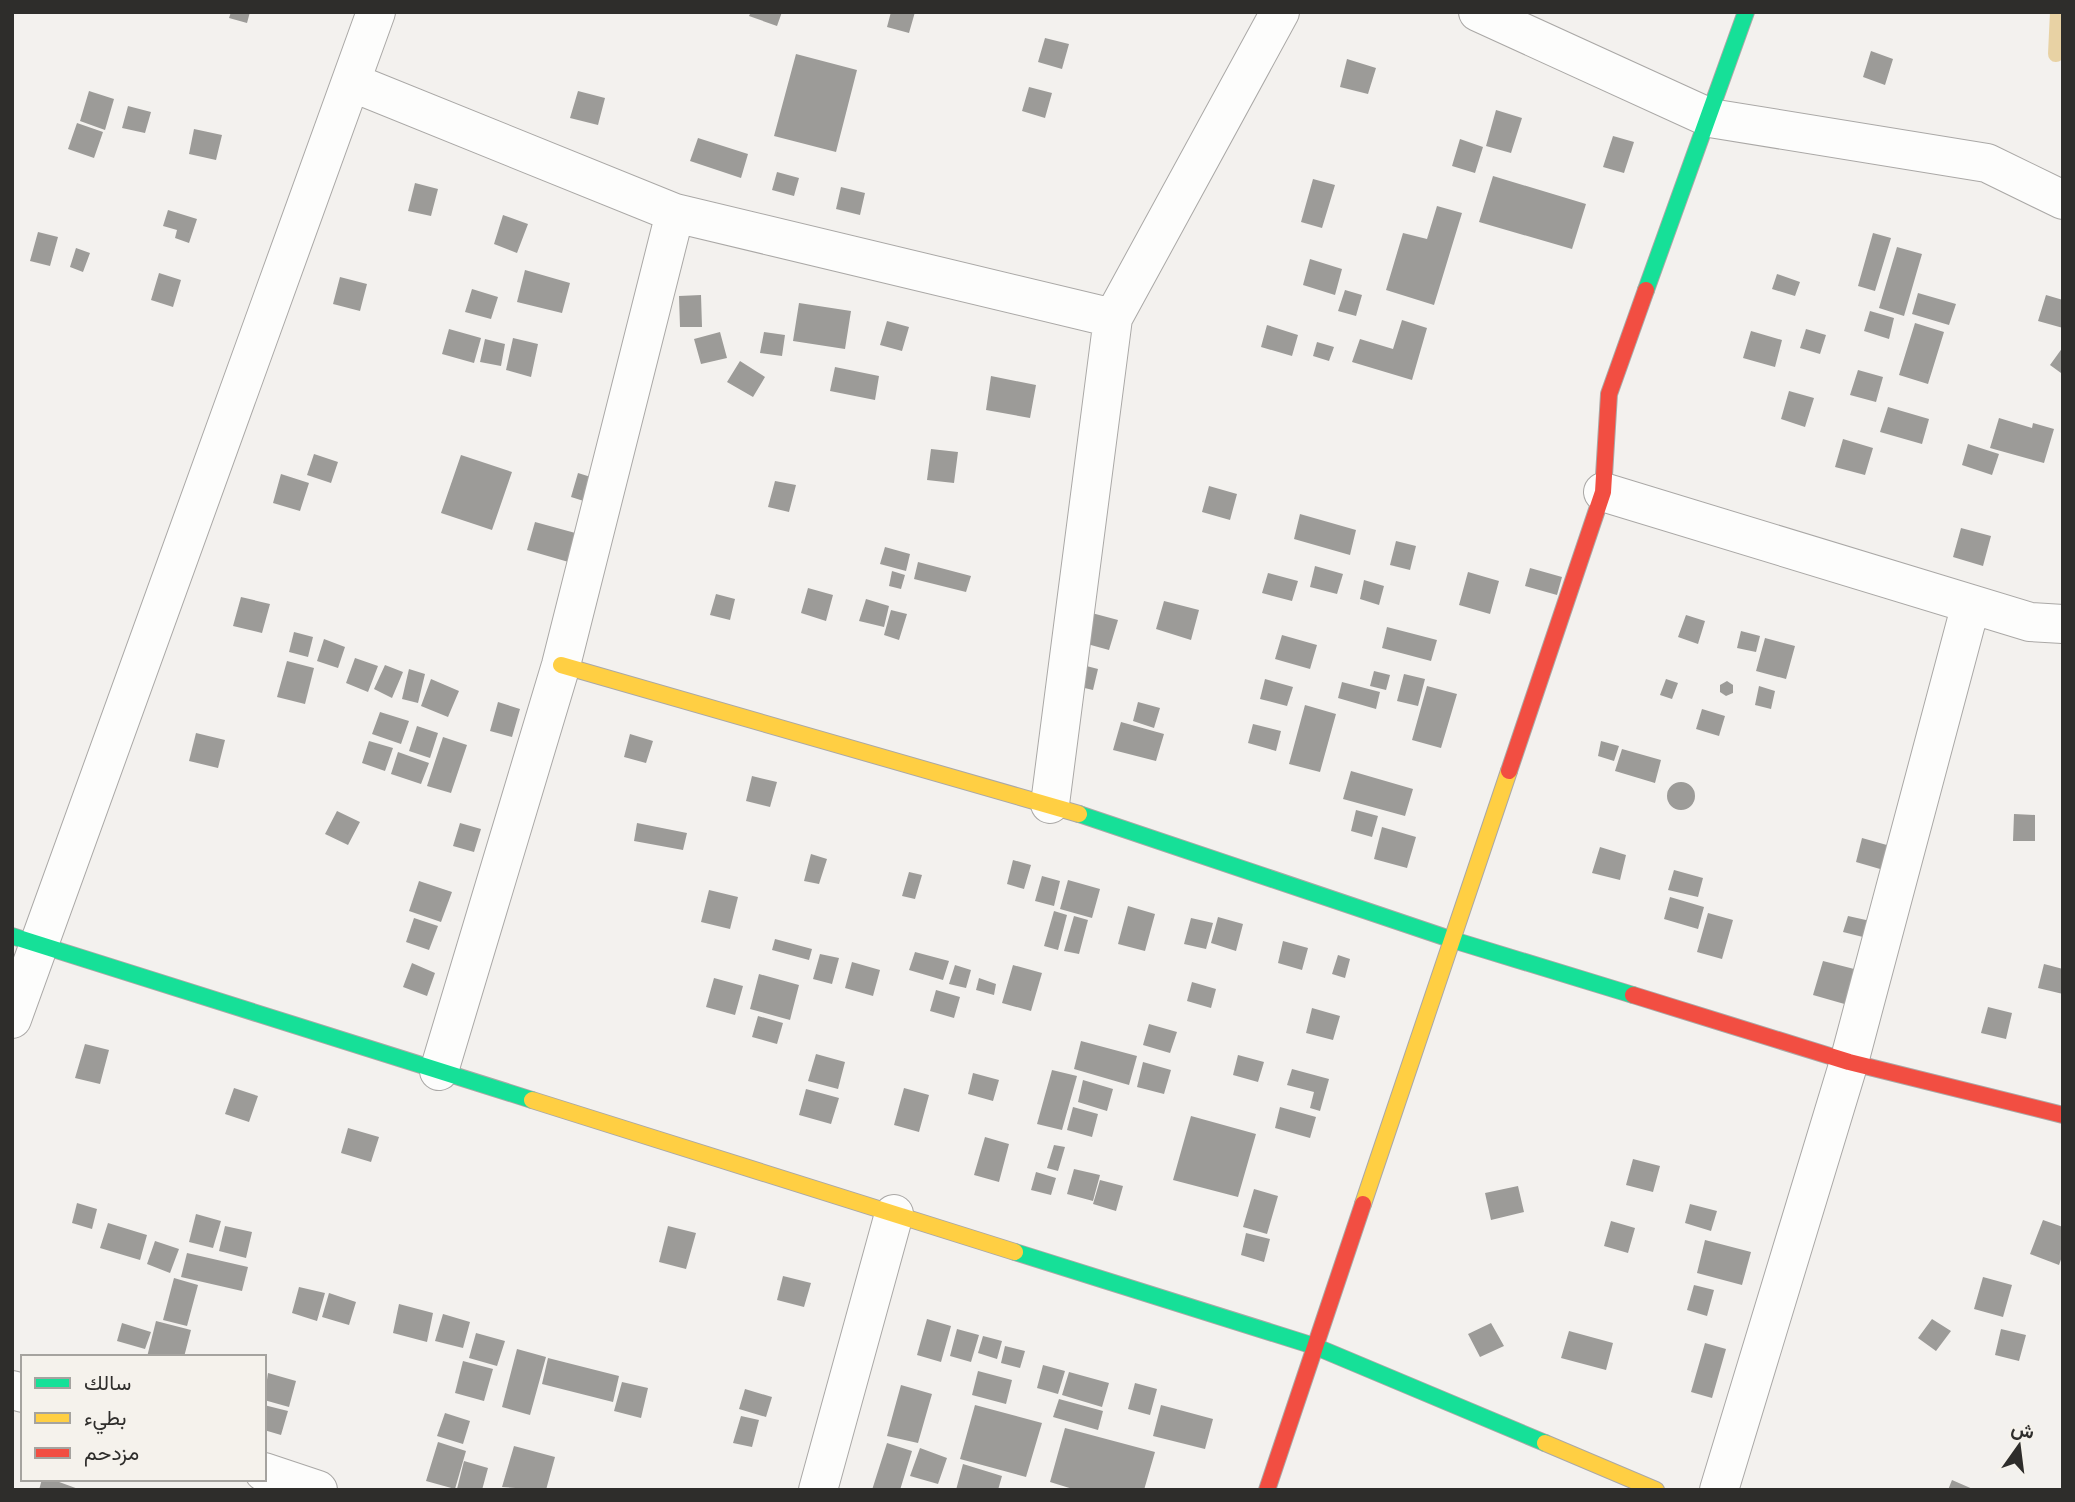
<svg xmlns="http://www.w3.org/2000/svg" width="2075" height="1502" font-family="'PT Sans',Vazirmatn,sans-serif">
	<rect width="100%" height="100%" fill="#f3f1ee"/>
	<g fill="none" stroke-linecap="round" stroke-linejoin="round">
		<!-- stream -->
		<path stroke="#e8d2a4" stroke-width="16" d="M2056,54L2058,12"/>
	</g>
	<!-- building -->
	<path fill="#9c9b98" d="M231,12H250L247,23L229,18Z
		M751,12H782L777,26L749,16Z
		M891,12H915L909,33L887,27Z
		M1045,38L1069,44L1062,69L1038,62Z
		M1871,51L1893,59L1885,85L1863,77Z
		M796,54L857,70L836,152L774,136Z
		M1347,59L1376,68L1368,94L1340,87Z
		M1029,87L1052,93L1045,118L1022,111Z
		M89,91L114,99L105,130L80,121Z
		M578,91L605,98L598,125L570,118Z
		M128,106L151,112L145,133L122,128Z
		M1496,110L1522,118L1511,153L1486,146Z
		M77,123L103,132L94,158L68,149Z
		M194,129L222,135L216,160L189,154Z
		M1613,136L1634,142L1624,173L1603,167Z
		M698,138L748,154L741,178L690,161Z
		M1460,139L1483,147L1475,173L1452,166Z
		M777,172L799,178L794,196L772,190Z
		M1493,176L1586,204L1572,249L1479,222Z
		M1313,179L1335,185L1322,228L1301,222Z
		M415,183L438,189L431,216L408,211Z
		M841,187L865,193L860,215L836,209Z
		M1437,206L1462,213L1434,305L1386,290L1403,233L1427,239Z
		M168,210L197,219L189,243L175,238L177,230L163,226Z
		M503,215L528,224L517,253L494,244Z
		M38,232L58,237L50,266L30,261Z
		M1873,233L1891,238L1875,291L1858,286Z
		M1897,247L1922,254L1904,316L1879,308Z
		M76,248L90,253L83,272L70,267Z
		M1310,259L1342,269L1335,295L1303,285Z
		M525,270L570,283L562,313L517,302Z
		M159,273L181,280L173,307L151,300Z
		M1777,274L1800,282L1795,296L1772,289Z
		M340,277L367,284L360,311L333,304Z
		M472,289L498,297L491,319L465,312Z
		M1345,290L1362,295L1356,316L1338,311Z
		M1918,293L1956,304L1949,325L1912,314Z
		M701,295L702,327H680L679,296Z
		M2046,295L2063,300V328L2038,321Z
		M799,303L851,311L845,349L793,341Z
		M1870,311L1894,318L1889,339L1864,331Z
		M1402,320L1427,328L1412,380L1352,362L1360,339L1393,349Z
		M887,321L909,327L902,351L880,345Z
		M1915,323L1944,332L1928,384L1899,375Z
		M1267,325L1298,335L1292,356L1261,347Z
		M449,329L481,338L474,363L442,354Z
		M1806,329L1826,335L1820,354L1800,348Z
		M1751,331L1782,340L1775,367L1743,358Z
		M720,332L727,358L701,364L694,339Z
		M764,332L785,335L782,356L760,353Z
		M513,338L538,344L531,377L506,370Z
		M485,339L505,344L501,366L480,362Z
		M1317,342L1334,347L1329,361L1313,356Z
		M2063,347V371L2061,373L2050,365Z
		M740,361L765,377L753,397L727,382Z
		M835,367L879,376L875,400L830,391Z
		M1858,370L1883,377L1876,402L1850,395Z
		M991,376L1036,385L1030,418L986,410Z
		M1789,391L1814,398L1805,427L1781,419Z
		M1888,407L1929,419L1922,444L1880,432Z
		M1999,418L2032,428L2033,423L2054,429L2044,463L1990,448Z
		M1843,439L1873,448L1865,475L1835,467Z
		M1968,444L1999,454L1992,475L1962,465Z
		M931,449L958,452L954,483L927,480Z
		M314,454L338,462L331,483L307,475Z
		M461,455L512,472L492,530L441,513Z
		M578,473L594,478L587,502L571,497Z
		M281,474L309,483L300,511L273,503Z
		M775,481L796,485L789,512L768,507Z
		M1209,486L1237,494L1230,520L1202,512Z
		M1300,514L1356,530L1350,555L1294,539Z
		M535,522L579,534L572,563L527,550Z
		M1961,528L1991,536L1983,566L1953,557Z
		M1396,541L1416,546L1410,570L1390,565Z
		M885,547L910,554L906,571L880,564Z
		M918,562L971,576L966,592L914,579Z
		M1315,566L1343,574L1337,594L1310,587Z
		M1530,568L1562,577L1557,595L1525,586Z
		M892,571L905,575L901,589L889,586Z
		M1468,572L1499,581L1490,614L1459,605Z
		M1268,573L1298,581L1292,601L1262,593Z
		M1364,580L1384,586L1379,605L1360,599Z
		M808,588L833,595L826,621L801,613Z
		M716,594L735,599L730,620L710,615Z
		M241,597L270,604L262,633L233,626Z
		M866,599L889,606L884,627L859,621Z
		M1164,601L1199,610L1191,640L1156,629Z
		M891,610L907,614L899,640L884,635Z
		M1088,612L1118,620L1109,650L1080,642Z
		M1686,615L1705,621L1698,644L1678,637Z
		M1387,627L1437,640L1431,661L1382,648Z
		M1741,631L1760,636L1756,652L1737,648Z
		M294,632L313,637L308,657L289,652Z
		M1282,635L1317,645L1310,669L1275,659Z
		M1765,638L1795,646L1786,679L1756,671Z
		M324,639L345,647L338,668L317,661Z
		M355,658L378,666L368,692L346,683Z
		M287,661L314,668L305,704L277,697Z
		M1075,663L1098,669L1093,690L1068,684Z
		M385,665L403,672L392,698L374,689Z
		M409,669L425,674L418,703L402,699Z
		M1374,671L1390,675L1386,690L1370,686Z
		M1404,674L1425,679L1418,706L1397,701Z
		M431,679L459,691L448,717L421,706Z
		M1265,679L1293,687L1287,706L1260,699Z
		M1666,679L1678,683L1672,699L1660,695Z
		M1727,681L1733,685V693L1726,696L1720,692V685Z
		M1342,682L1380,692L1376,709L1338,698Z
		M1427,686L1457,694L1441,748L1412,740Z
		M1759,686L1775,691L1771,709L1755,705Z
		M498,702L520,709L512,737L490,731Z
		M1138,702L1160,708L1154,728L1133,721Z
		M1305,705L1336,714L1320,772L1289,764Z
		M1702,709L1725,716L1719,736L1696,729Z
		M380,712L409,721L401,744L372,734Z
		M1121,722L1164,734L1156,761L1113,750Z
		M1253,724L1281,731L1276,751L1248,743Z
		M417,726L438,733L430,758L409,751Z
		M196,733L225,740L218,768L189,761Z
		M630,734L653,741L646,763L624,757Z
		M443,737L467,745L451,793L427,786Z
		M369,741L393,748L385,771L362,763Z
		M1601,741L1619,746L1614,761L1598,756Z
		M1622,749L1661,760L1655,783L1615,771Z
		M398,752L429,763L421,784L391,774Z
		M1351,771L1413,789L1405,816L1343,799Z
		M752,776L777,782L770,807L746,801Z
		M1667 796a14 14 0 1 1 28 0a14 14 0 1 1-28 0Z
		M1356,810L1378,816L1372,837L1351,831Z
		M337,811L360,822L348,845L325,834Z
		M2014,814L2035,815V841H2013Z
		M460,823L481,829L474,852L453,846Z
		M637,823L687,833L683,850L634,841Z
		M1382,827L1416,837L1407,868L1374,859Z
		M1862,838L1894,847L1887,871L1856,862Z
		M1600,847L1626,855L1620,880L1592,873Z
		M811,854L827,859L819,884L804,881Z
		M1013,860L1031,865L1024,889L1007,884Z
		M1674,870L1703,878L1698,897L1668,890Z
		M909,872L922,875L915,899L902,896Z
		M1042,876L1060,881L1054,906L1035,901Z
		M1068,880L1100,889L1092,918L1060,909Z
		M419,881L452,892L441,922L409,911Z
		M709,890L738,897L730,929L701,922Z
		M1670,897L1704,907L1698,929L1664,919Z
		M1128,906L1155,914L1145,951L1118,944Z
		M1054,911L1067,915L1058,950L1044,946Z
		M1708,913L1733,920L1722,959L1697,952Z
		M1074,916L1088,920L1079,954L1064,951Z
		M1848,916L1875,922L1871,939L1843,932Z
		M1218,917L1243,924L1236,951L1211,943Z
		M414,918L438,926L429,950L406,942Z
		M1191,918L1213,923L1206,949L1184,944Z
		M775,939L812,949L809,960L772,950Z
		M1283,941L1308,948L1302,970L1278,963Z
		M915,952L949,961L943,980L909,970Z
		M820,954L839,958L832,984L813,979Z
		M1338,955L1350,959L1345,978L1332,974Z
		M1823,961L1858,970L1848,1005L1813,995Z
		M852,962L880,970L873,996L845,988Z
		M412,963L435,973L427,996L403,987Z
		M2044,964L2063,969V994L2038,988Z
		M955,965L971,970L966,988L949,984Z
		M1013,965L1042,973L1031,1011L1002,1003Z
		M759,974L799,985L790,1020L750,1009Z
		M714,978L743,986L735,1015L706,1007Z
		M979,978L996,984L994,995L976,990Z
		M1192,982L1216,989L1211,1008L1187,1001Z
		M936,990L960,997L954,1018L930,1011Z
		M1988,1007L2012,1013L2006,1039L1981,1033Z
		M1312,1008L1340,1016L1333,1040L1306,1033Z
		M758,1016L783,1023L777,1044L752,1037Z
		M1149,1024L1177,1032L1170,1053L1143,1045Z
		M1081,1041L1137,1056L1129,1085L1074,1069Z
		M85,1044L109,1050L100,1084L75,1078Z
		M816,1054L845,1062L838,1089L808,1081Z
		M1238,1055L1264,1062L1258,1082L1233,1075Z
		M1143,1062L1171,1070L1164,1094L1137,1087Z
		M1292,1069L1329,1079L1320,1111L1310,1108L1314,1092L1287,1085Z
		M1052,1070L1077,1076L1062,1130L1037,1124Z
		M973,1073L999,1080L993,1101L968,1094Z
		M1083,1080L1113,1089L1107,1111L1078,1102Z
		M234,1088L258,1096L249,1122L225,1114Z
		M904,1088L929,1095L919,1132L894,1125Z
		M806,1089L839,1098L831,1124L799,1115Z
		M1073,1107L1098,1114L1092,1137L1067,1130Z
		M1280,1107L1316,1117L1310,1138L1275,1128Z
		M1191,1116L1256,1134L1238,1197L1173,1180Z
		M348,1128L379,1137L371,1162L341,1153Z
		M985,1137L1009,1144L999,1182L974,1175Z
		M1054,1145L1065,1147L1058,1171L1047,1168Z
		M1633,1159L1660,1166L1653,1192L1626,1185Z
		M1074,1169L1100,1175L1093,1201L1067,1194Z
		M1036,1172L1056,1178L1051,1195L1031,1190Z
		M1100,1180L1123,1186L1116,1211L1093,1204Z
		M1518,1186L1524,1212L1491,1220L1485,1193Z
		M1254,1189L1278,1196L1267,1234L1243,1227Z
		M77,1203L97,1209L92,1229L72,1223Z
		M1690,1204L1717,1211L1711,1231L1685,1223Z
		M196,1214L221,1221L213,1248L189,1242Z
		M2043,1220L2063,1227V1254L2059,1265L2030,1254Z
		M1611,1221L1635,1228L1628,1253L1604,1246Z
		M108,1223L147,1235L140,1260L100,1248Z
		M225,1226L252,1232L246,1258L219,1251Z
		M668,1226L696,1233L686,1269L659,1262Z
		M1246,1233L1270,1239L1264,1262L1241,1255Z
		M1705,1240L1751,1252L1742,1285L1697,1273Z
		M155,1241L179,1249L170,1273L147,1264Z
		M187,1253L248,1267L242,1291L181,1277Z
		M783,1276L811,1283L804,1307L777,1300Z
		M1983,1277L2012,1285L2003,1317L1974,1309Z
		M174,1278L198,1285L187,1326L163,1320Z
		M1694,1285L1714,1290L1707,1316L1687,1310Z
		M299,1287L325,1293L317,1321L292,1313Z
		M329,1293L356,1302L349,1325L322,1317Z
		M399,1304L433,1313L427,1342L393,1333Z
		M443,1314L470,1322L463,1348L435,1341Z
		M927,1319L951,1326L941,1362L917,1355Z
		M1932,1319L1951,1331L1936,1351L1918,1338Z
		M156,1321L191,1330L184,1357H147Z
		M122,1323L151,1332L145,1349L117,1341Z
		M1491,1323L1504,1346L1480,1357L1468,1334Z
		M957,1329L979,1335L971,1362L950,1356Z
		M2001,1329L2026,1335L2019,1361L1995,1355Z
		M1569,1331L1613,1343L1606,1370L1561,1358Z
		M476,1333L505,1341L497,1366L469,1358Z
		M983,1336L1002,1341L997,1359L978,1353Z
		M1705,1343L1726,1349L1712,1398L1691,1392Z
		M1005,1346L1025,1351L1020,1368L1001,1363Z
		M517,1349L546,1357L530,1415L502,1407Z
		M548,1358L619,1376L613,1402L542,1384Z
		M463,1361L493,1369L484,1401L455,1393Z
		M1043,1365L1065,1371L1058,1394L1037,1388Z
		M978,1371L1012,1380L1006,1404L972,1395Z
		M1069,1372L1109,1383L1102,1407L1062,1395Z
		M268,1373L296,1381L289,1407L264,1400Z
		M622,1382L648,1388L641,1418L614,1411Z
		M1135,1383L1157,1389L1150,1415L1128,1409Z
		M901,1385L932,1394L918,1443L887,1436Z
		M745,1389L772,1397L766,1417L739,1409Z
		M1059,1399L1103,1411L1098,1430L1053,1417Z
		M264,1405L288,1411L281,1435L264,1430Z
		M975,1405L1042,1423L1026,1477L960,1459Z
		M1161,1405L1213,1419L1205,1449L1153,1436Z
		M445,1413L470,1421L463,1444L437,1436Z
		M741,1416L759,1420L752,1447L733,1443Z
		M1065,1428L1155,1452L1144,1490H1076L1050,1482Z
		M438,1442L466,1451L455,1489L426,1481Z
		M887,1443L912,1451L900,1490H872Z
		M514,1446L555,1457L546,1490L502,1487Z
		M920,1448L947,1458L938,1484L910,1476Z
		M464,1461L488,1468L482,1490L457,1489Z
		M963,1464L1002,1476L998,1490H956Z
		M42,1479H51L81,1490H39Z
		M1952,1480L1975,1490H1948Z"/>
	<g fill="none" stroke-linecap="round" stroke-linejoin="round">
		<!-- street casing -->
		<g stroke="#aaa8a6" stroke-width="40">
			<path id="street" d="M1478,12L1710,118L1987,163L2063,200
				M351,82L675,213L1113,318
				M1603,492L2030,622L2063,624
				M1050,804L1113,318L1280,12
				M12,1019L376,12
				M439,1071L561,665L675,213
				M12,1390L23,1393
				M264,1472L318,1490
				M818,1490L894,1214
				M1719,1490L1849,1062L1971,604"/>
		</g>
		<!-- fast casing -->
		<g stroke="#aaa8a6" stroke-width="18">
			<path id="fast" d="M1646,290L1746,12
				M1079,814L1453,940L1633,995
				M12,936L532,1100
				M1015,1252L1314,1346L1545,1443"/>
		</g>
		<!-- slow casing -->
		<g stroke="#aaa8a6" stroke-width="18">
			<path id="slow" d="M561,665L1079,814
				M532,1100L1015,1252
				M1363,1204L1509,771
				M1545,1443L1656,1490"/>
		</g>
		<!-- jam casing -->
		<g stroke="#aaa8a6" stroke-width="18">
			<path id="jam" d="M1509,771L1603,492L1609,394L1646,290
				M1633,995L1849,1062L2063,1115
				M1267,1490L1363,1204"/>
		</g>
		<!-- street -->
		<use href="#street" stroke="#fdfdfc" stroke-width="38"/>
		<!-- fast -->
		<use href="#fast" stroke="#16e098" stroke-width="16"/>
		<!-- slow -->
		<use href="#slow" stroke="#ffcf43" stroke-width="16"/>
		<!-- jam -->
		<use href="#jam" stroke="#f24e42" stroke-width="16"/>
	</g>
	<!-- border -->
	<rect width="2075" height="1502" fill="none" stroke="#2e2d2b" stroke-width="28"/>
	<!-- legend -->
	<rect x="21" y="1355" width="245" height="126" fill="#f5f2ec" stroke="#a5a39f" stroke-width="2"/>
	<rect x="35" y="1378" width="35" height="10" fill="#16e098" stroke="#a5a39f" stroke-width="2"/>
	<text x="84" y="1390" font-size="21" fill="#2e2d2b">سالك</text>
	<rect x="35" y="1413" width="35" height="10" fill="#ffcf43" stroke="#a5a39f" stroke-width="2"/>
	<text x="84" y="1425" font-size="21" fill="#2e2d2b">بطيء</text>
	<rect x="35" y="1448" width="35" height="10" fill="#f24e42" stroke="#a5a39f" stroke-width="2"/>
	<text x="84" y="1460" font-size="21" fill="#2e2d2b">مزدحم</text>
	<!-- north arrow -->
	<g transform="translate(2019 1446) rotate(14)" stroke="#f5f2ec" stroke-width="5" paint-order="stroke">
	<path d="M0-5L12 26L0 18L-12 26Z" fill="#2e2d2b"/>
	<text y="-10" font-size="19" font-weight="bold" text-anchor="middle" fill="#2e2d2b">ش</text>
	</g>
</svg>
